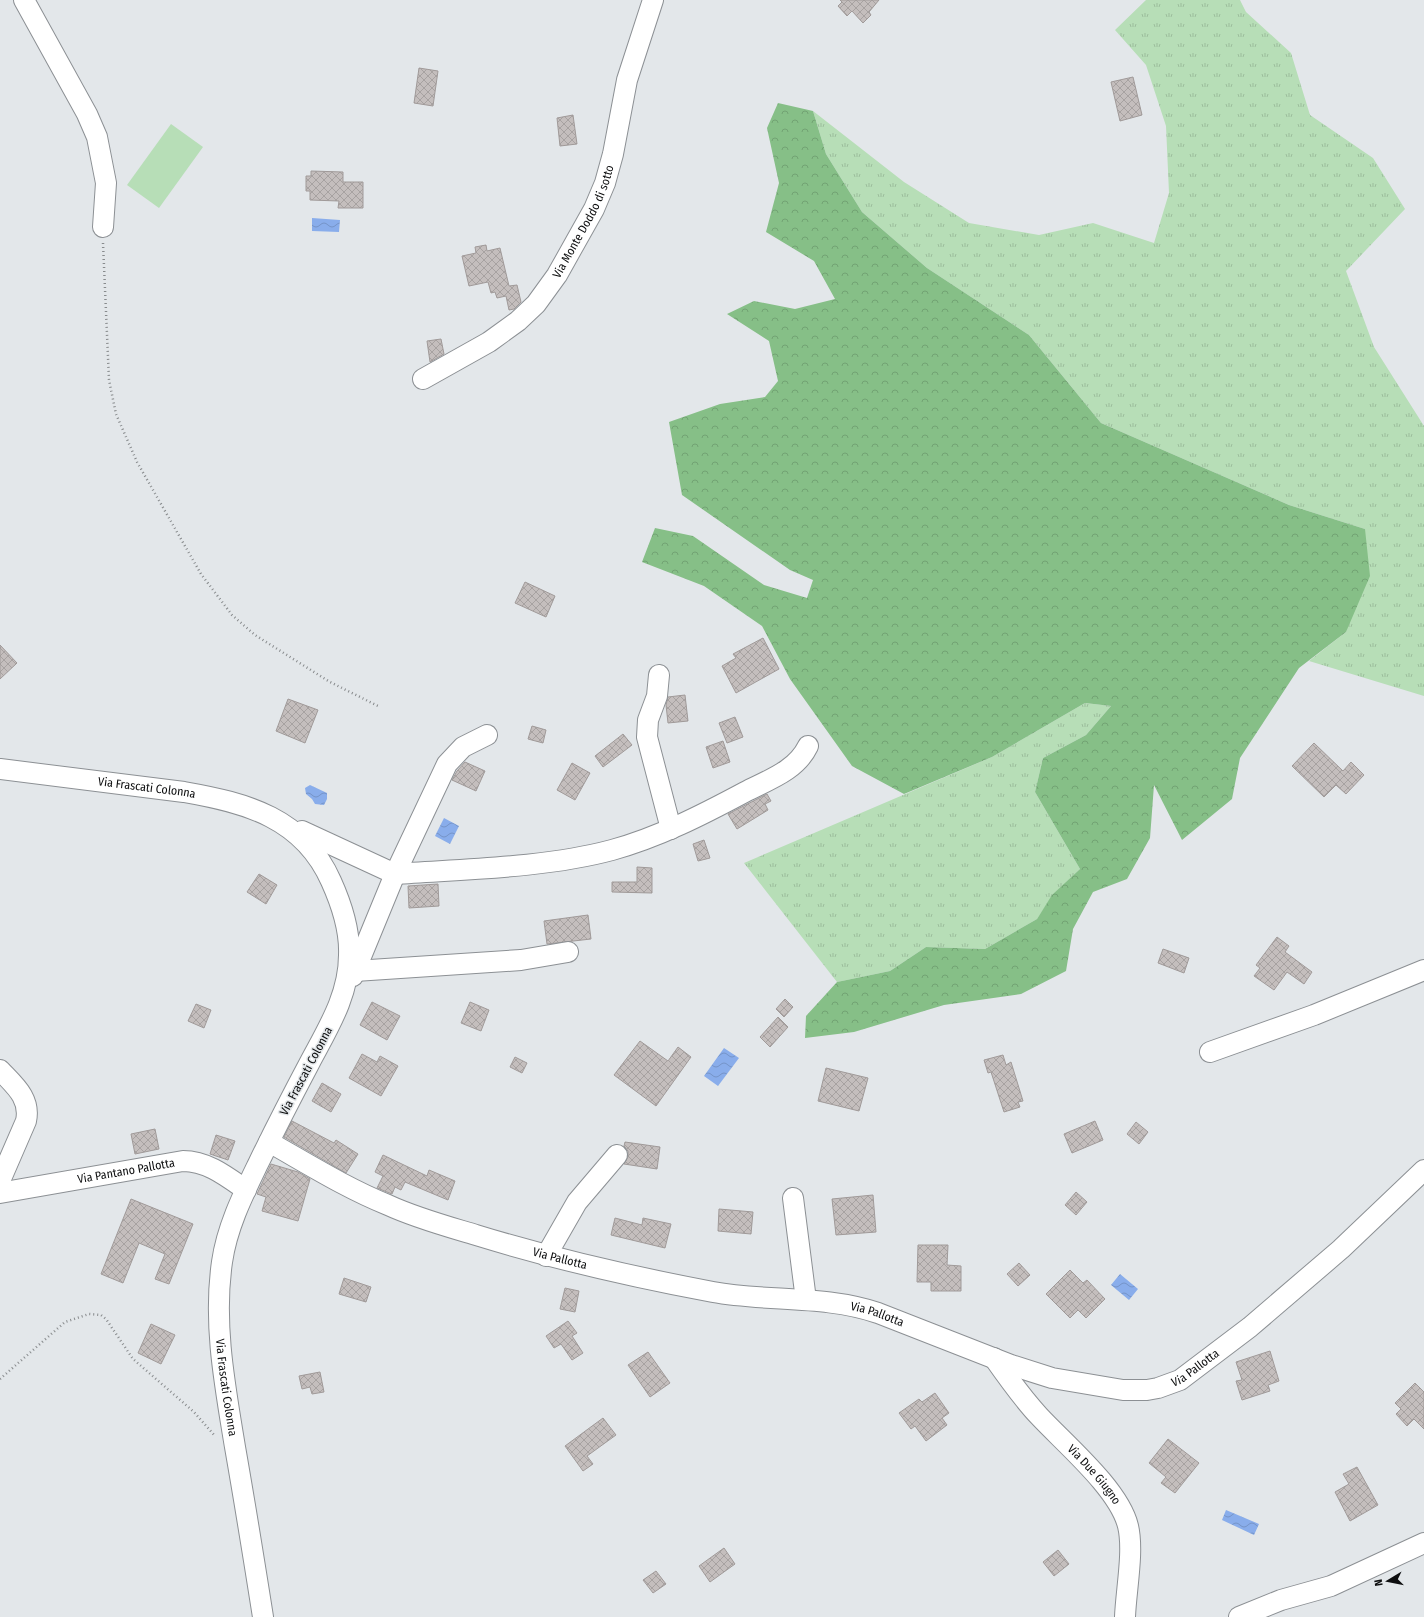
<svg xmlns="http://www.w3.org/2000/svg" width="1424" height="1617" font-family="'Fira Sans Condensed',sans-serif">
	<defs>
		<pattern id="grass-tufts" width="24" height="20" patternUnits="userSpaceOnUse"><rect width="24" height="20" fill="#b7deb7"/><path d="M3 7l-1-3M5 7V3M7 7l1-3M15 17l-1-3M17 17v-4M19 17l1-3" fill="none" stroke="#9cbd9c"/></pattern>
		<pattern id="forest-crowns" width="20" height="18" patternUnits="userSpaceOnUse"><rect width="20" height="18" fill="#86bf87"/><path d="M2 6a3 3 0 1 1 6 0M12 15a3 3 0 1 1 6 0" fill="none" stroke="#72a373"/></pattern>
		<pattern id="water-waves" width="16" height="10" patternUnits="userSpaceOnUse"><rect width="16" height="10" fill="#89adeb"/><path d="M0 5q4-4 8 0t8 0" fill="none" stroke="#7594c8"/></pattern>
		<pattern id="building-cross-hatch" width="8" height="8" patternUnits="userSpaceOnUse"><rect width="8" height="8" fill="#c4bebd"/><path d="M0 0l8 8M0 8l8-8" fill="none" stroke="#a7a2a1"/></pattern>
	</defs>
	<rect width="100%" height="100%" fill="#e3e7ea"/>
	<!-- grass -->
	<path fill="url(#grass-tufts)" d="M1146,0H1240L1246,12L1291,53L1310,115L1373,158L1405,209L1346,271L1374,347L1424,426V696L1309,661L1346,632L1365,529L1289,505L1101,423L1029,335L927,268L862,212L826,154L813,111L904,182L969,223L1039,235L1093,223L1154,243L1169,193L1166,126L1146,65L1115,30Z
		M1085,703L1111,706L1086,735L1043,758L1035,792L1080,869L1053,895L1037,919L985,949L926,947L890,971L837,982L744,863L992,757Z"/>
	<!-- forest -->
	<path fill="url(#forest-crowns)" d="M778,103L813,111L826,154L862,212L927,268L1029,335L1101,423L1289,505L1365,529L1370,576L1346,632L1299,668L1240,758L1232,799L1182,840L1154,785L1150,838L1127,879L1093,892L1073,929L1066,971L1021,994L944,1005L854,1032L805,1038L806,1016L837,982L890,971L926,947L985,949L1037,919L1052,895L1080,869L1035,792L1043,758L1086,735L1111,706L1085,703L992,757L904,794L852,766L790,679L762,626L704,586L642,562L655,528L693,536L764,585L807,598L813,580L790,570L682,495L669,422L720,404L765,397L778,381L769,341L727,314L754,301L795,309L835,299L814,261L766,232L779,183L767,128Z"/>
	<!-- pitch -->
	<path fill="#b7deb7" d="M171,124L203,147L159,208L127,185Z"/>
	<!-- water -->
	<path fill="url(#water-waves)" d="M312,218L340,220L339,232L312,231Z
		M310,785L327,793V799L324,805L315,804L312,799L306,794L305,788Z
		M444,818L459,826L450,844L435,836Z
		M724,1048L739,1058L718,1086L704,1076Z
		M1120,1274L1138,1289L1129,1300L1111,1285Z
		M1226,1510L1259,1524L1254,1535L1222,1520Z"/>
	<!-- building -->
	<path fill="url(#building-cross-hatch)" stroke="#a09a99" d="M840,0H879L869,12L871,15L863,23L852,11L847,16L838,6L842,2Z
		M419,68L438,71L433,106L414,103Z
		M1133,77L1142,115L1120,121L1111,82Z
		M573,115L577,144L560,146L557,118Z
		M311,171L343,172V182H363V208H338L339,201L310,200V191H306V176H311Z
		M486,245L487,251L500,248L509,286L517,285L521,302L514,309L509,310L506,296L497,298L495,292L491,293L488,282L469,286L462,256L476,253L475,247Z
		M441,339L444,354L430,362L427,341Z
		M525,582L555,596L546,617L515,603Z
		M763,638L779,669L736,693L722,666L736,658L733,654Z
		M0,645L17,663L0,679Z
		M685,695L688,721L668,723L666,705L668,697Z
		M288,699L318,710L305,743L276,731Z
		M735,717L743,737L727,743L719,723Z
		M532,726L546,730L543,743L528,739Z
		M623,734L632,745L603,767L595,756Z
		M723,741L730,762L713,768L706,747Z
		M1314,743L1343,771L1351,762L1364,775L1346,794L1336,785L1324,797L1292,766Z
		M465,762L485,771L476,791L452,780L457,771Z
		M572,763L590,773L575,800L557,790Z
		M767,794L771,801L765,804L768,810L737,829L728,814Z
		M704,840L710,858L698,861L693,844Z
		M637,867L652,868V893L612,892V882H637Z
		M259,874L277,885L266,904L247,892Z
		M438,884L439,906L409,908L408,886Z
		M588,915L591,939L547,944L544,921Z
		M1277,937L1289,946L1285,952L1312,972L1304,984L1287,972L1274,990L1254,976L1260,968L1256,965Z
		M1163,949L1189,958L1184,973L1158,963Z
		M785,999L793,1007L784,1017L776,1009Z
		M372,1002L400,1016L387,1040L360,1025Z
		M470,1002L489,1010L481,1031L461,1023Z
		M196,1004L211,1010L204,1028L188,1021Z
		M778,1017L788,1027L770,1047L760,1037Z
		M640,1041L668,1061L678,1047L691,1057L656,1106L614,1075Z
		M362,1054L377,1062L380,1056L398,1066L381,1096L349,1078Z
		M1003,1055L1006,1065L1011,1062L1023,1101L1018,1102L1020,1107L1004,1112L991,1072L988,1073L984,1060Z
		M515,1057L527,1063L522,1073L510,1067Z
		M826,1068L868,1078L859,1111L818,1101Z
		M322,1083L341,1094L331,1112L312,1101Z
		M292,1121L334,1143L336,1140L358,1154L346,1173L284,1137Z
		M1095,1121L1103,1140L1072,1153L1064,1134Z
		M1136,1122L1148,1132L1139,1144L1127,1134Z
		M155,1129L159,1149L135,1154L131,1134Z
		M216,1135L235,1141L228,1160L210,1154Z
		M625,1142L660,1147L657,1169L624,1164L628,1157V1151L624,1146Z
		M383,1155L427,1176L429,1170L455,1181L448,1200L405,1182L401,1190L395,1187L392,1194L377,1188L383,1176L375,1172Z
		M271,1164L298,1172L310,1179L298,1221L262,1211L266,1197L257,1194Z
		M1076,1192L1087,1202L1076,1215L1065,1205Z
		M873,1195L876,1232L836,1235L832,1199Z
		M131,1199L193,1224L169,1284L155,1279L165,1254L139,1243L123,1283L101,1274Z
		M719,1209L753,1212L751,1234L718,1231Z
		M615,1218L642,1225L643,1218L671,1224L665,1248L611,1235Z
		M918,1245H948L947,1265L961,1266V1291H931V1282H917Z
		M1019,1263L1030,1275L1018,1286L1007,1274Z
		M1070,1270L1083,1283L1087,1280L1105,1299L1086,1318L1078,1310L1070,1318L1046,1294Z
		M344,1278L371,1287L366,1302L339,1294Z
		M565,1288L579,1291L575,1312L560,1309Z
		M568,1321L577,1333L572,1336L583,1353L572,1360L561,1344L554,1348L546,1336Z
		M151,1324L175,1335L161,1364L138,1353Z
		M1270,1351L1279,1381L1268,1385L1270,1391L1242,1400L1236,1381L1242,1380L1236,1362Z
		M648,1352L670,1383L650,1397L628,1365Z
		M320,1372L324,1392L312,1394L310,1387L302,1389L299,1376Z
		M1415,1383L1424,1392V1429L1414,1419L1407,1426L1396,1414L1401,1409L1395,1403Z
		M935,1393L949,1413L942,1418L947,1425L926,1441L915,1426L911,1429L899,1413L919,1399L922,1402Z
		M603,1418L616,1435L587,1456L593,1464L583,1471L565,1446Z
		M1168,1439L1199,1463L1175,1493L1161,1483L1166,1477L1149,1463Z
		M1357,1467L1378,1505L1350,1521L1335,1492L1349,1484L1343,1474Z
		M724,1548L735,1564L710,1582L699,1566Z
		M1058,1550L1069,1564L1054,1576L1043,1562Z
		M656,1571L666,1584L653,1593L643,1580Z"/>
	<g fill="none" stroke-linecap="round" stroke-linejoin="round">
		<!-- minor casing -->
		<g stroke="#8c9094" stroke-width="22">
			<g id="minor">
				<path d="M24,0L87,114L97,137L106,183L103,227"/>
				<path id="s1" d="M423,379L489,342L518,321L536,304L557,275L594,209L605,183L613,154L627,80L653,0"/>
				<path d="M659,675L657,696L648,720L647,737L671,829"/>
				<path d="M487,735L463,747L447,764L395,874C464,869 545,868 612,850C659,837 702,815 745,792C768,780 796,771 808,746"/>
				<path id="s2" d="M0,769L184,792C247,803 303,818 331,881C341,903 350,931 349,955C349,995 328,1028 310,1062C292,1096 275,1129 258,1164C243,1195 227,1227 222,1262C213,1324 225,1386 235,1447C245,1504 254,1560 263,1617"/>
				<path d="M302,831L395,874L353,976"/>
				<path d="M355,971L521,960L568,952"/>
				<path d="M1210,1052L1314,1015L1424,970"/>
				<path d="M0,1070C14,1085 31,1098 26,1121L0,1181"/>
				<path id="s3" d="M269,1142C308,1164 346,1188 388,1205C416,1218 446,1226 476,1235C554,1259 633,1277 713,1292C768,1302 825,1295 878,1313L1011,1365L1052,1378L1123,1390H1147L1158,1388L1180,1380L1250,1327L1341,1249L1424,1170"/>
				<path id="s4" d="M0,1193L183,1161C207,1161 226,1176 246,1190"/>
				<path d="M793,1198L806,1300"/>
				<path d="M546,1256L577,1202L617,1155"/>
				<path id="s5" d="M994,1358C1008,1378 1022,1398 1039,1416C1065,1444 1119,1489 1128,1526C1134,1551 1126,1590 1125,1617"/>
				<path d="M1239,1617L1281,1600L1331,1586L1424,1543"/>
			</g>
		</g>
		<!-- path -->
		<path stroke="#888b8d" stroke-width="2.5" stroke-dasharray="1 3" stroke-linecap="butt" d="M103,243L109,380L116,414L137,462L201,574L232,615L255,635L330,682L378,706
			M0,1379L65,1322L89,1314L101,1315L106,1319L133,1359L194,1412L215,1436"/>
		<!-- minor -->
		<use href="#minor" stroke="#fff" stroke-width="20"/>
	</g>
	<g text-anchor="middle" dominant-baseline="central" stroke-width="3" stroke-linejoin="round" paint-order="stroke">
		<!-- street labels -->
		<g font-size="12" fill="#0d0e0f" stroke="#e3e7ea">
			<text stroke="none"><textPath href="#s1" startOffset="232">Via Monte Doddo di sotto</textPath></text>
			<text stroke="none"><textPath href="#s2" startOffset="148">Via Frascati Colonna</textPath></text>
			<text transform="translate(306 1071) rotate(-62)">Via Frascati Colonna</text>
			<text stroke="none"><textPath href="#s4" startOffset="128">Via Pantano Pallotta</textPath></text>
			<text stroke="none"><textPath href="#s3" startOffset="315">Via Pallotta</textPath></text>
			<text stroke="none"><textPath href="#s3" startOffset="638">Via Pallotta</textPath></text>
			<text stroke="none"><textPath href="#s3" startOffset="974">Via Pallotta</textPath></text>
			<text stroke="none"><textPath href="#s2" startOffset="903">Via Frascati Colonna</textPath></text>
			<text stroke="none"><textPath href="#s5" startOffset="154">Via Due Giugno</textPath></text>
		</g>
	</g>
	<!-- north arrow -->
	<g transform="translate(1388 1581) rotate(260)" stroke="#e3e7ea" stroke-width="3" paint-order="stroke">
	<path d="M0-3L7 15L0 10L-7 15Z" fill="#0d0e0f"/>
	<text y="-6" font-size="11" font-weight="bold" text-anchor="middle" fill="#0d0e0f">N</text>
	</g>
</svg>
